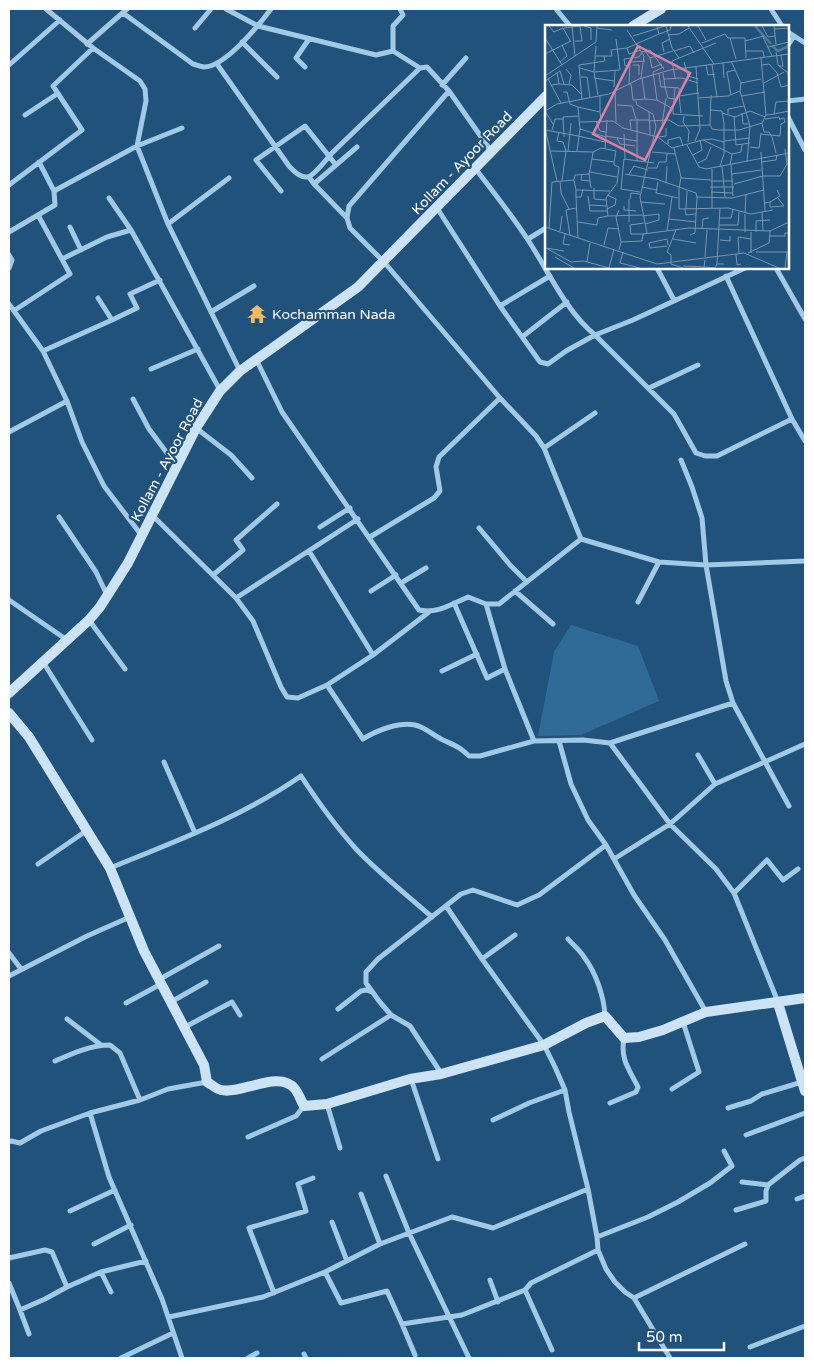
<svg xmlns="http://www.w3.org/2000/svg" width="814" height="1367" font-family="'Varela Round',sans-serif">
	<rect width="100%" height="100%" fill="#20527c"/>
	<!-- green -->
	<path fill="#306b98" d="M571,625L638,646L659,701L581,735L538,736L554,652Z"/>
	<g fill="none" stroke-linecap="round" stroke-linejoin="round">
		<!-- street -->
		<path stroke="#a2c9e6" stroke-width="5" d="M46,9L93,48L140,81L145,89L146,101L137,146L168,224L240,371
			M226,9L258,26L376,55L393,51L420,68L427,67L449,91L491,151
			M556,9L570,26
			M771,9L782,26
			M123,13L193,64C197,65 201,67 204,67C225,67 259,25 271,9
			M195,28L211,9
			M788,32L805,43
			M242,42L277,77
			M87,44L127,9
			M788,45L794,36
			M393,51V26L403,15L400,9
			M217,64L289,166C294,171 300,178 308,177C315,175 327,158 333,152C362,124 391,96 420,68
			M9,65L60,20
			M305,67L296,58L309,39
			M442,85L466,58
			M449,91L349,206L347,218L350,228L384,262L500,398L536,436L544,448L581,539
			M788,101L805,99
			M25,115L57,94
			M788,117L805,150
			M39,162L54,191
			M336,165L357,147
			M475,168C493,192 512,215 528,240C549,272 565,310 595,335L633,320L745,268
			M309,177L314,184L347,218
			M9,185L82,130L53,86L93,48
			M281,191L256,160L305,126L336,165L314,184
			M109,198L131,230
			M437,208L500,306L540,362L548,364L566,351L595,335L674,414L696,453L705,456H717L792,419
			M168,224L229,178
			M70,227L81,250
			M9,232L55,205L54,191L137,146L182,128
			M528,239L546,228
			M9,255L12,260L9,268
			M62,259L107,237L131,230L220,390
			M657,268L674,300
			M776,268L805,319
			M726,276L792,419L805,441
			M9,304L43,351L67,401L82,442L104,486L142,536
			M500,306L550,276
			M15,310L70,274L38,215
			M211,312L254,286
			M112,320L137,308L130,294L160,280
			M522,337L567,302
			M43,351L112,320L98,298
			M256,359L282,412L419,610C437,614 452,604 468,597L486,604H499L581,539L659,562L706,565L805,561
			M151,369L198,349
			M649,388L698,365
			M133,399L149,429L167,453L180,461
			M196,428L231,455L252,478
			M9,432L67,401
			M544,448L595,413
			M681,460L692,487L702,518L706,565L726,681L733,703L789,806
			M153,516L236,598L253,621L281,687L287,697L298,698L327,685L373,655L429,612
			M59,517L96,572L107,595
			M320,527L350,508
			M479,528L510,565L527,582
			M370,537L434,498L440,491L436,467L439,457L500,398
			M309,551L373,655
			M213,575L243,550L236,540L277,504
			M401,583L426,568
			M371,591L396,575
			M515,591L553,624
			M236,598L358,519
			M9,600L67,640
			M638,602L659,562
			M454,603L487,678L505,669
			M486,604L505,669L534,741
			M89,620L125,669
			M43,662L92,740
			M442,671L477,654
			M327,685L363,739C377,730 399,722 415,725C425,727 434,736 443,740C456,746 458,746 469,756H480L534,741L583,740L610,743L670,824L716,869L734,893L778,1002
			M559,741L571,784L588,820L606,845L634,895L665,940L706,1012
			M610,743L733,703
			M698,755L715,784
			M164,762L195,833
			M614,859L670,824L715,784L805,744
			M38,864L86,831
			M110,868C176,841 242,817 301,776C318,802 336,827 357,850C380,874 407,895 432,917
			M734,893L767,860L783,880L798,869
			M446,906L482,959L544,1045L555,1067L565,1090L569,1112L588,1189L597,1237L598,1250L606,1269L615,1282L625,1292L634,1298L670,1358
			M568,939C573,945 580,950 584,957C596,973 604,996 605,1016
			M9,953L21,969
			M482,959L515,935
			M9,976L87,936L130,917
			M160,979L219,946
			M171,1002L206,982
			M126,1003L161,984
			M338,1009L361,991L366,990L372,992
			M67,1019L101,1045
			M185,1027L232,1002L240,1015
			M322,1059L391,1015
			M55,1061C73,1053 91,1045 110,1045L120,1053L140,1100
			M441,1073L410,1026L391,1015L379,1001L366,983V972L378,959L461,894L473,890L517,905L539,895L606,845
			M411,1079L438,1159
			M672,1089L699,1072L683,1022
			M610,1103L636,1092L638,1087C629,1069 620,1059 624,1038
			M327,1104L340,1148
			M728,1108L751,1101L762,1094L802,1082
			M90,1113L109,1177L162,1299L182,1358
			M493,1120L529,1103L565,1090
			M746,1135L805,1113
			M248,1137L296,1116L304,1106
			M9,1142L11,1141L20,1143L41,1131L90,1113L140,1100L168,1089L207,1082
			M386,1176L409,1233L469,1358
			M742,1182L768,1185
			M361,1194L380,1244
			M797,1199L805,1196
			M736,1210L766,1201V1191L768,1185L800,1160L805,1158
			M70,1211L115,1190
			M332,1222L347,1261
			M597,1237L648,1217L678,1202L710,1183L732,1166L724,1151
			M94,1244L131,1225
			M9,1258L45,1250L52,1252L67,1287L101,1272L146,1261
			M101,1272L111,1292
			M325,1272L341,1303L387,1291L402,1324L462,1315L525,1290L531,1283L598,1250
			M490,1280L498,1302
			M9,1283L20,1310L45,1299L67,1287
			M525,1290L552,1350
			M274,1293L249,1228L306,1211L298,1184L313,1178
			M634,1298L745,1244
			M20,1310L29,1334
			M169,1317L263,1297L325,1272L380,1244L452,1217L493,1228L588,1189
			M402,1324L415,1355
			M750,1347L805,1326
			M304,1354L306,1358
			M121,1358L173,1333
			M248,1358L257,1353"/>
		<!-- secondary -->
		<path stroke="#cce3f5" stroke-width="10" d="M633,26L661,9
			M9,693L89,620L100,607L128,563L196,428L220,391L240,371L358,287L546,96
			M9,713L29,737L110,868L144,951L204,1065L207,1082C211,1084 216,1089 221,1090C241,1095 279,1069 295,1089C299,1094 301,1101 304,1106L327,1104L410,1079L441,1074L544,1045L586,1023L605,1016L624,1038L639,1037L663,1030L706,1012L805,998
			M778,1003L805,1091"/>
	</g>
	<!-- icons -->
	<defs>
		<g id="temple-bare" transform="scale(1.5)"><path d="M0-6L5-2H3V0L6.5 2.5H4V6H1.5V3h-3V6H-4V2.5H-6.5L-3 0V-2H-5Z" fill="#f4ba63" stroke="#20527c" stroke-width="2.5" paint-order="stroke"/></g>
	</defs>
	<g fill-rule="evenodd">
		<use href="#temple-bare" x="257" y="314"/>
	</g>
	<g text-anchor="middle" dominant-baseline="central" stroke-width="4.5" stroke-linejoin="round" paint-order="stroke">
		<!-- street labels -->
		<g font-size="14" fill="#fff" stroke="#20527c">
			<text transform="translate(462 163) rotate(-46)">Kollam - Ayoor Road</text>
			<text transform="translate(167 460) rotate(-62)">Kollam - Ayoor Road</text>
		</g>
		<!-- poi labels -->
		<g font-size="14" fill="#fff" stroke="#20527c" text-anchor="start">
			<text x="272" y="314">Kochamman Nada</text>
		</g>
	</g>
	<!-- overview -->
	<g transform="translate(545 25)">
		<rect width="244" height="244" fill="#20527c"/>
		<path fill="none" stroke="#547998" stroke-width="2.5" d="M210,1L226,19M227,21L233,26L244,21"/>
		<path fill="none" stroke="#7997b0" stroke-width="1" d="M4,1L9,7L18,3L26,17M27,1L30,31L51,17L52,1M39,1L46,3V15M121,1L127,23L134,33L127,36L130,53M143,1L169,39M153,1L161,15M217,1L223,12L230,11M229,1L231,19M19,3L35,1M52,3L67,5M229,4L244,3M82,5L99,31L96,53M114,9L125,5L126,1M123,10L134,9L144,3M88,11L120,1M218,12L227,31M0,13L17,40M185,13L191,34M30,16H37L35,1M200,16L219,11M157,18L180,9L183,13H200L201,33M51,21L49,47L53,70M223,22L244,17M82,23L114,9L112,2M74,24L82,23L84,29L96,25M100,26L105,33L128,26M129,26L145,21L149,28M201,26H218L219,32M97,27L105,25L119,44M119,27L117,18L125,14M231,27L233,40L243,48L244,57M0,29L26,16M51,31H67L66,25L74,24M105,33L107,43L117,39M134,33L171,18M216,33L221,90M186,36L196,58L195,66L205,101M15,37L22,31L17,20M139,37L143,51L153,54M178,38L179,53M88,40H94V50M161,40L163,50L170,49M167,40L172,72M217,40L224,39L232,48L236,62L244,60M83,41H80L79,34L94,32L97,28M234,41H238L236,30M151,42L153,73L183,71L195,66M35,43L49,47L75,45L71,14M21,44L26,50L24,59M118,48L120,62L134,63V71L154,68M114,49L116,62H120L123,73L130,74M0,51L30,31M36,52H42L45,73M49,53L69,56M97,53L100,74L112,75L128,84V89L158,91M3,54L16,78M119,54L137,53L153,58M0,56L15,46L19,59M196,58L216,54M219,58L239,47M14,59L27,60L36,69M86,59L88,75L100,74M6,60L14,59L12,48M84,60L85,37L100,36M69,62L70,45M70,66L71,97M18,67H22L25,79L33,82L35,104L32,126M55,70V87M186,70L182,47L190,45M134,71L136,88M197,71L220,67M37,75L34,40L60,36L59,31M112,75L108,47L119,42M91,76L92,80L108,89L111,102L95,172L102,208M72,80L87,81L91,94M33,82L55,87L56,95M128,84L130,63M166,85L177,86L179,98V129L175,141M0,86L8,99M0,86L12,79L64,69L94,54L125,45L244,29M104,87L105,109M177,88L190,92L205,86L220,92M197,88L198,99H204M183,89V84L199,81M229,89L244,86M139,91L138,97L144,106L143,117M189,91L191,120L205,118M220,94L234,92L235,95M51,96L55,106L61,107M104,96L124,95L134,101L165,100L167,104L174,105H194L217,98L219,107H224L227,112L231,128M35,97L68,96L78,103L113,112L127,123L158,115L187,129L185,140M217,98L221,90L229,89L231,77L244,76M117,99L121,73M165,100L166,70M0,103L12,156M35,104L61,112M86,104L85,95H104M0,105L33,111M7,105L10,94H18M14,107L12,116L18,117L21,126M79,109L80,134M216,109L235,111L236,99L240,97L239,93L235,94M33,111L60,117M61,111L92,116M19,112L18,92L34,91M114,112L121,111V103M72,113L75,119L90,121M158,115L167,114L179,117M150,116L155,104L153,73M179,116L205,113M123,119V115L135,112L138,121M142,120L154,142L161,144L244,128M205,122L214,123L216,108M129,123L136,152L134,164M60,124L62,95M6,126L48,127L47,134L69,137V140L74,142L72,158L61,173L63,191L97,190M23,126L26,98M48,127L56,123L71,126L69,137M107,127L130,129M216,127L220,186M187,129L196,127L197,119M148,130L157,125L155,115M92,136V94M202,137L205,101M216,137L231,135L232,130M153,138L161,134L166,122M186,139L188,171M177,141L180,172M103,143H112L114,137H121L122,129M45,147L72,152M37,149L36,155L45,156M80,149L111,154L151,168L152,172M84,149L89,141L103,145M187,149L216,145M136,153L166,155M29,155L30,150L44,149M15,156L16,168L24,184M17,156L21,126M166,156H188M113,157L111,168L133,173M121,158L122,141M189,159L218,151H235L242,139L240,124M97,162L112,165M165,162H189M46,163L44,149L47,134M49,163V174L61,175M134,164V184L183,183L206,189L228,185M31,165V172H36L38,164M95,167L76,164L79,134L109,138M166,167L188,168M62,170L71,174L70,180L62,184M43,171L45,186H62M31,172L33,213M84,174V197M85,174L86,168L95,169M95,177L120,179M225,177L235,171L232,165M219,178L225,177V182L239,181L233,173M44,180L62,181M79,181V185L91,186M167,183V144M175,183L174,200H193L194,187M140,184L141,190L151,189M141,184L142,166M74,185L71,192L76,217L74,225M217,187L218,206M200,188L201,169M97,191L114,189V195L100,199M175,193H186L188,184M124,194L151,197M33,197L52,200L53,193L63,191M0,202L112,239L199,228L234,243M4,203L7,157L29,155L31,165L65,166M157,204L158,194L164,193M131,205L122,227L126,230V239L138,243M15,206L17,191M122,206L127,172M200,207V189M206,207V228M211,207V196L225,195M20,209L18,219L25,220M98,209H86L85,200L99,198M25,210L21,185L31,183M145,210L150,208L152,172L187,173L219,165M225,211H240V208H244M128,214L151,218M175,215L185,216V211M76,217L97,216L98,209L144,203L225,206M59,220L63,203L74,204M122,221L105,223L104,218L122,214L123,220M19,226L1,223L26,237L39,236L64,243M78,227L75,238L95,243M211,227H244M194,228L193,212L206,214M203,228L224,218L225,206L244,197M191,229L192,240L196,239M10,232L29,243M160,232L162,205M42,237L45,218M172,239L174,200M138,241L159,242L160,235M159,242L170,243L172,239H179M64,243L69,224M240,243L242,227"/>
		<path fill="#dd80a5" fill-opacity="0.15" stroke="#dd80a5" stroke-width="2.5" d="M93,21L145,48L100,135L48,109Z"/>
		<rect width="244" height="244" fill="none" stroke="#fff" stroke-width="2.5"/>
	</g>
	<!-- border -->
	<rect width="814" height="1367" fill="none" stroke="#ffffff" stroke-width="20"/>
	<!-- scale -->
	<path d="M639 1342v8h85v-8" fill="none" stroke="#ffffff" stroke-width="2.5"/>
	<text x="646" y="1342" font-size="15" fill="#ffffff" stroke="#20527c" stroke-width="4" paint-order="stroke">50 m</text>
</svg>
